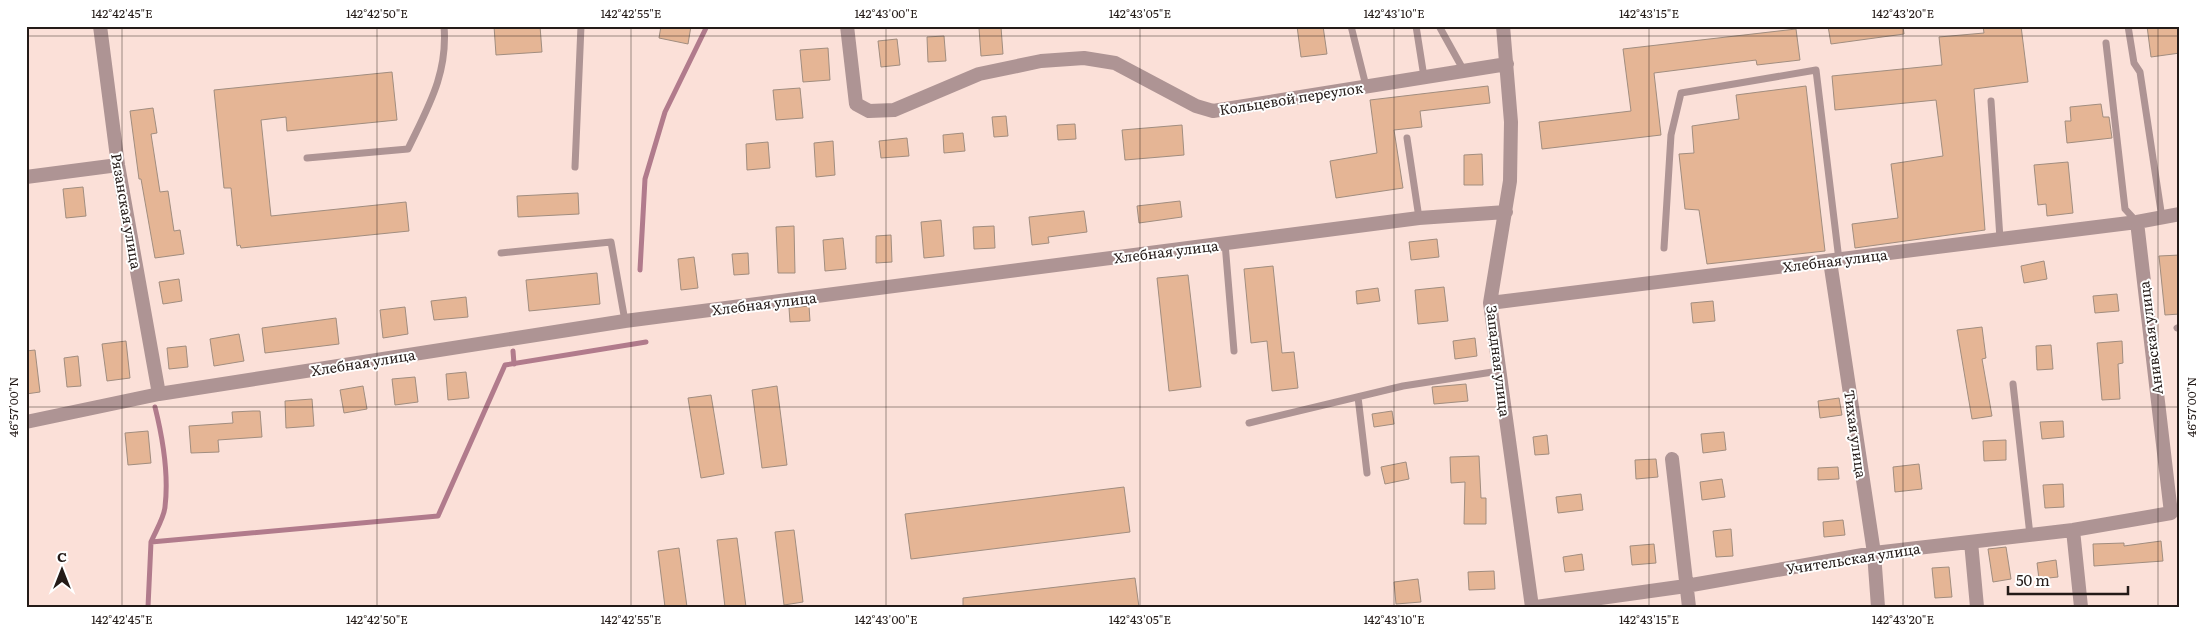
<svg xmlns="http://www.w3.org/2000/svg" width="2206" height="633" font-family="Literata,serif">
	<rect width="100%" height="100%" fill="#fbe0d8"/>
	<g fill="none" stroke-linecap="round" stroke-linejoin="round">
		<!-- stream -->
		<path stroke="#b17b8c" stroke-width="5" d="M640,270L645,179L665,112L707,26
			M513,351L514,364
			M151,542C155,532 164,518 165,507C169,474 163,439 155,407
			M148,607L151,542L438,516L505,365L646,342"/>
	</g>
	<!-- building -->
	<path fill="#e5b595" stroke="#a18d7f" d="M494,26H540L542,52L496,55Z
		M661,26H691L688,44L659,38Z
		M1297,26H1323L1327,54L1301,57Z
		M1828,26H1903L1904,34L1831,44Z
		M1983,26H2021L2028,82L1974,89L1985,230L1855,248L1852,224L1898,218L1891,164L1943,156L1936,100L1835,110L1832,76L1942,65L1939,37L1984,33Z
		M2147,26H2180V53L2151,57Z
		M1001,27L1003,54L981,56L979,28Z
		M1796,29L1800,60L1757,65L1756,60L1654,73L1661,135L1542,149L1539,122L1631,111L1623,49Z
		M944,36L946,61L928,62L927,37Z
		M897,39L900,65L881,67L878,41Z
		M828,48L830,80L803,82L800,50Z
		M392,72L397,120L287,131L286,117L261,120L271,216L406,202L409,231L241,248L240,245L237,246L231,188H224L214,90Z
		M1488,86L1490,103L1420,111L1422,127L1394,130L1403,188L1336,198L1330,161L1377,153L1370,100Z
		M1806,86L1825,251L1707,264L1699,210L1685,209L1679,154L1694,153L1692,126L1739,119L1736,95Z
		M800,88L803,118L776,120L773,90Z
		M2101,104L2103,117H2109L2112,138L2067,143L2065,121H2071L2070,107Z
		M153,108L157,133L151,134L160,192L168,191L174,231L180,230L184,254L155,258L141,179H139L130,111Z
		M1006,116L1008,136L994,137L992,117Z
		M1075,124L1076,139L1058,140L1057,125Z
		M1182,125L1184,155L1125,160L1122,130Z
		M963,133L965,151L944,153L943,135Z
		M907,138L909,156L881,158L879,141Z
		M833,141L835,175L816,177L814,143Z
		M768,142L770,168L747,170L746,144Z
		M1482,154L1483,185H1464V155Z
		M2068,162L2073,213L2047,216L2046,204L2038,205L2034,165Z
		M83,187L86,216L66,218L63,189Z
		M578,193L579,214L518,217L517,196Z
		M1180,201L1182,217L1139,223L1137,206Z
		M1084,211L1087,232L1048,237L1049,243L1032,245L1029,217Z
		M941,220L944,256L924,258L921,222Z
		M794,226L795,273H778L776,227Z
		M994,226L995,248L974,249L973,227Z
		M891,235L892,262L876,263V236Z
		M843,238L846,269L825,271L823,240Z
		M1437,239L1439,257L1411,260L1409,242Z
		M748,253L749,274L734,275L732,254Z
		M2180,255V314L2165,315L2159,256Z
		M694,257L698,288L681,290L678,259Z
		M2044,261L2047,279L2024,283L2021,266Z
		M1273,266L1282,353L1294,352L1298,388L1272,391L1267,341L1251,343L1244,269Z
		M597,273L600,304L529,311L526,280Z
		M1188,275L1201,387L1169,391L1157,278Z
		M179,279L182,301L163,304L159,282Z
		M1444,287L1448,321L1418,324L1415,290Z
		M1378,288L1380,301L1357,304L1356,291Z
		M2117,294L2119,311L2095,313L2093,296Z
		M466,297L468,317L434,320L431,301Z
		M1713,301L1715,321L1693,323L1691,303Z
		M809,306L810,321L790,322L789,308Z
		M405,307L408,334L383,338L380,310Z
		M336,318L339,344L265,353L262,328Z
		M1982,327L1986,358L1982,359L1992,416L1972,419L1957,330Z
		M239,334L244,361L214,366L210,339Z
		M1475,338L1477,356L1455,359L1453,341Z
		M126,341L130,378L107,381L102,344Z
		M2122,341L2123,363L2118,364L2120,399L2102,400L2097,343Z
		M2051,345L2053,369L2037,370L2036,346Z
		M186,346L188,367L169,369L167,348Z
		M35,350L40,392L26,394V351Z
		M78,356L81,386L67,387L64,358Z
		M466,372L469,398L448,400L446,374Z
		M415,377L418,402L395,405L392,379Z
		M1466,384L1468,401L1434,404L1432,387Z
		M363,386L367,409L344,413L340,390Z
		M777,386L787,465L762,468L752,390Z
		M711,395L724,474L701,478L688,398Z
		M1839,398L1842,415L1820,418L1818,401Z
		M312,399L314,426L286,428L285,401Z
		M253,411H260L262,437L218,440L219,452L191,453L189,426L233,423L232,412Z
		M1392,411L1394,424L1374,427L1372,414Z
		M2063,421L2064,437L2042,439L2040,422Z
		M148,431L151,463L128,465L125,433Z
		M1724,432L1726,450L1703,453L1701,434Z
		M1547,435L1549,454L1535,455L1533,437Z
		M2006,440V460L1984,461L1983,441Z
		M1479,456L1481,498H1486V524H1464L1465,482L1451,483L1450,457Z
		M1656,459L1658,477L1636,479L1635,460Z
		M1406,462L1409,479L1385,484L1381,467Z
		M1919,464L1922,489L1895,492L1893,467Z
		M1838,467L1839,479L1818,480V468Z
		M1722,479L1725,497L1702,500L1700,482Z
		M2063,484L2064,507L2045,508L2043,485Z
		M1124,487L1130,532L911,559L905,514Z
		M1581,494L1583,510L1558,513L1556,497Z
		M1843,520L1845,535L1824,537L1823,522Z
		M1731,529L1733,556L1716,557L1713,531Z
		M794,530L803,602L784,605L775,532Z
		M737,538L746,607H725L717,540Z
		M2161,541L2163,561L2094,566L2093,544L2124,543V546Z
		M1654,544L1656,563L1632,565L1630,546Z
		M2006,547L2011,579L1993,582L1988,549Z
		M679,548L687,607H665L658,551Z
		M1582,554L1584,570L1565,572L1563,557Z
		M2056,560L2058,577L2039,579L2037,563Z
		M1949,567L1952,597L1935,598L1932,568Z
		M1494,571L1495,589L1469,590L1468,572Z
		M1135,578L1139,607H963V598Z
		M1418,579L1421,602L1396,604L1394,582Z"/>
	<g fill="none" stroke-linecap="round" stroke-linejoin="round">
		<!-- service -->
		<path stroke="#ae9494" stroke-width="7" d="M1351,26L1366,86
			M1416,26L1424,77
			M1439,26L1464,71
			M2128,26L2134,63L2140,72L2162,218
			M2106,43L2125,209L2137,222
			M1991,101L2000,239
			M1407,138L1419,218
			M307,158L408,149C428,107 448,74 444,26
			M575,167L581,26
			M1225,243L1234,351
			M1664,248L1671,135L1681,93L1816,70L1839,260
			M501,253L611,242L625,321
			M2177,328L2180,327
			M2013,384L2030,535
			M1358,397L1367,473
			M1249,423L1403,386L1499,371"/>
		<!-- minor -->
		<path stroke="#ae9494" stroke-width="14" d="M100,26L118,165L159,394
			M847,26L856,104L869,111L894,110L979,74L1041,61L1084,58L1115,63L1196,106L1213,111L1507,64
			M1503,26L1511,122L1510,181L1490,303L1532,607
			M26,177L118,165
			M1830,261L1874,553L1878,607
			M1490,303L2137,222L2180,214
			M26,422L159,394L625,321L1419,218L1506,212
			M1672,459L1689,607
			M2073,530L2081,607
			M1971,542L1977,607
			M1536,607L1686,586L1874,553L2073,530L2171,513L2137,222"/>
	</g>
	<!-- ticks -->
	<path fill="none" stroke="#241b18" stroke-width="1" stroke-opacity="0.45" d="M122,26V607M377,26V607M631,26V607M886,26V607M1140,26V607M1394,26V607M1649,26V607M1903,26V607M2158,26V607M26,36H2180M26,407H2180"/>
	<g text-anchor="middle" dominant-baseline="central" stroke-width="4" stroke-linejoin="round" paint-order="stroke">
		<!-- street labels -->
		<g font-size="14" fill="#241b18" stroke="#fff">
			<text transform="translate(1291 98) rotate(-9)">Кольцевой переулок</text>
			<text transform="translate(127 211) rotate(80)">Рязанская улица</text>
			<text transform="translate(1166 251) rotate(-7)">Хлебная улица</text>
			<text transform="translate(1835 260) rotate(-7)">Хлебная улица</text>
			<text transform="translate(764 303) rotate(-7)">Хлебная улица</text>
			<text transform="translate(2150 338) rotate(-97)">Анивская улица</text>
			<text transform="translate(1499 361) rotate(83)">Западная улица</text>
			<text transform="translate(363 362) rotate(-9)">Хлебная улица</text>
			<text transform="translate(1856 434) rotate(82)">Тихая улица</text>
			<text transform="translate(1853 558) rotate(-9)">Учительская улица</text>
		</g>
	</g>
	<!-- border -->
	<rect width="2206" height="633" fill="none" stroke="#ffffff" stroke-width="55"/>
	<!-- north arrow -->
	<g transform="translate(62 570)" stroke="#ffffff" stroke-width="4" paint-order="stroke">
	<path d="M0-4L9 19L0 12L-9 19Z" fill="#241b18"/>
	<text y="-8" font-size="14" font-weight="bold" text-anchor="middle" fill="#241b18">С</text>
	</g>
	<!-- scale -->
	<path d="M2008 586v8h120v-8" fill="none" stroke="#241b18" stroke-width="2.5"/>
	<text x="2016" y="586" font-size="15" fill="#241b18" stroke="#ffffff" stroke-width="4" paint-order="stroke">50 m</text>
	<rect x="28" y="28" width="2150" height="578" fill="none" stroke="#241b18" stroke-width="2"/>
	<g font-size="12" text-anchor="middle" fill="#241b18">
		<text x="122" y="18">142°42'45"E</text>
		<text x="377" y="18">142°42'50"E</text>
		<text x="631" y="18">142°42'55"E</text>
		<text x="886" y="18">142°43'00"E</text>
		<text x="1140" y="18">142°43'05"E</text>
		<text x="1394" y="18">142°43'10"E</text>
		<text x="1649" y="18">142°43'15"E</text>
		<text x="1903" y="18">142°43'20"E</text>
		<text transform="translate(14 407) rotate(-90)" y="4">46°57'00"N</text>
		<text transform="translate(2192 407) rotate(-90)" y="4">46°57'00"N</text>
		<text x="122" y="624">142°42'45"E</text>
		<text x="377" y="624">142°42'50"E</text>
		<text x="631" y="624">142°42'55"E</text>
		<text x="886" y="624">142°43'00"E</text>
		<text x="1140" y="624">142°43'05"E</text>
		<text x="1394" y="624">142°43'10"E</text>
		<text x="1649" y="624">142°43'15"E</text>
		<text x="1903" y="624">142°43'20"E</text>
	</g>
</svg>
